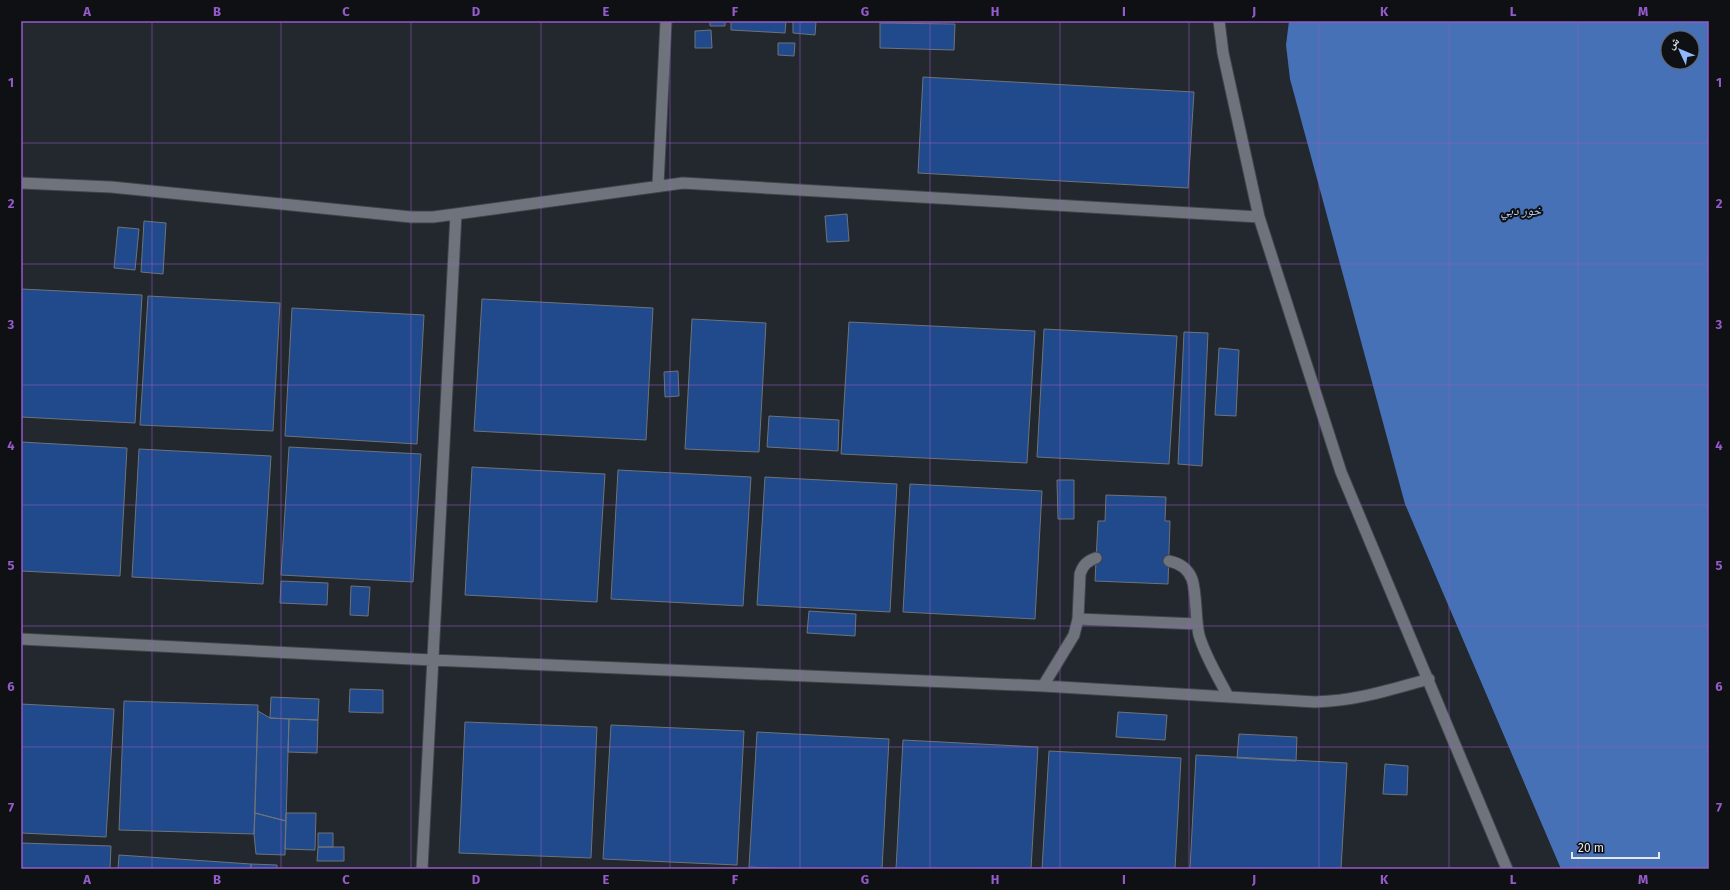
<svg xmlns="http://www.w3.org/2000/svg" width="1730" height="890" font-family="'Fira Sans','Noto Naskh Arabic',sans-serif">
	<rect width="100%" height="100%" fill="#23272e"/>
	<!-- water -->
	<path fill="#4671b6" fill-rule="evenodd" d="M1289,21H1709V869H1561L1405,504L1290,79L1286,45ZM1668,38H1692V62H1668Z"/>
	<!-- building -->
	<path fill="#204a8b" stroke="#6e737b" d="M710,21H725V26H710Z
		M731,21H786L785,33L731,30Z
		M793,21H816L815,35L793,33Z
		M880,23L955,24L954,50L880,48Z
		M711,30L712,48H695V31Z
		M778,43H795L794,56L778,55Z
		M923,77L1194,92L1188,188L918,173Z
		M847,214L849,241L827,242L825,216Z
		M144,221L166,223L163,274L141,272Z
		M118,227L139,229L135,270L114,268Z
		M21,289L142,295L135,423L21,417Z
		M148,296L280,303L273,431L140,425Z
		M482,299L653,308L646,440L474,431Z
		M292,308L424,315L417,444L285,436Z
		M692,319L766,323L759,452L685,449Z
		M849,322L1035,331L1027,463L841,454Z
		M1044,329L1177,336L1169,464L1037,457Z
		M1184,332L1208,333L1202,466L1178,464Z
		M1219,348L1239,350L1236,416L1215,415Z
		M678,371L679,396L665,397L664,372Z
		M769,416L839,420L838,451L767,447Z
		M21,442L127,448L120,576L21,571Z
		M289,447L421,454L413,582L281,575Z
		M139,449L271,456L263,584L132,577Z
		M472,467L605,474L597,602L465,595Z
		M618,470L751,477L743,606L611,599Z
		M765,477L897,484L890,612L757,605Z
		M1057,480H1074V519H1058Z
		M910,484L1042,491L1035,619L903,612Z
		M1106,495L1166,497L1165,521H1170L1168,584L1095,581L1098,521H1105Z
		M281,581L328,583L327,605L280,603Z
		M351,586L370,587L368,616L350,615Z
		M809,611L856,614L855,636L807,633Z
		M350,689L383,690V713L349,712Z
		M271,697L319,699L318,720L270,718Z
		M124,701L258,705L254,834L119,830Z
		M21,704L114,709L106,837L21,833Z
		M258,711L270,718L289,719L286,821L255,813Z
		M1118,712L1167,715L1165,740L1116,737Z
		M289,719L318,720L317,753L288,752Z
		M465,722L597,727L591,858L459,853Z
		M611,725L744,731L737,865L603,859Z
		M757,732L889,739L882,869H787L749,867Z
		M1239,734L1297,737L1296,761L1237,758Z
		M903,740L1038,747L1031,869H896Z
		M1049,751L1181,758L1175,869H1042Z
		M1196,755L1347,763L1341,869H1190Z
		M1385,764L1408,766L1407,795L1383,794Z
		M255,813L286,821L285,855L256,854L254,834Z
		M286,813H316L315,850L285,849Z
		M318,833H333V847H318Z
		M21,843L111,846L110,869H21Z
		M318,847H344V861H317Z
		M119,855L251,864V869H118Z
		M251,864L277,865V869H251Z"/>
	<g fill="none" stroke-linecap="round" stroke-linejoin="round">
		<!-- service casing -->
		<g stroke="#414449" stroke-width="13">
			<path id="service" d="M1219,21L1223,53L1259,217L1341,472L1507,869
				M21,183L111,187L411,217H433L456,214L683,183L1259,217
				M658,185L666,21
				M1169,561C1179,563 1188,569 1192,579C1197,594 1195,618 1199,635C1205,656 1218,677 1228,696
				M1078,619L1197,624
				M21,639L432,660L1043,686L1315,702C1356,701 1389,690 1429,679
				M1043,686L1074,635L1078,619L1080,574C1083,565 1087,561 1096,558
				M422,869L456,214"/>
		</g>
		<!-- service -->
		<use href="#service" stroke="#6f747c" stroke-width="11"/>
	</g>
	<!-- grid -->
	<path fill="none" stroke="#955bca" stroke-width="1" stroke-opacity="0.55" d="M152,21V869M281,21V869M411,21V869M541,21V869M670,21V869M800,21V869M930,21V869M1060,21V869M1189,21V869M1319,21V869M1449,21V869M1578,21V869M21,143H1709M21,264H1709M21,385H1709M21,505H1709M21,626H1709M21,747H1709"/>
	<g text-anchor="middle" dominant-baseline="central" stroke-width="4" stroke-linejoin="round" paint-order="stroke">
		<!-- water labels -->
		<g font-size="13" font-style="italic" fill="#b4ccf2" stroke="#0e1013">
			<text x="1521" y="210">خور دبي</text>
		</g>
	</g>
	<!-- border -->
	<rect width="1730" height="890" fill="none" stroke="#0e1013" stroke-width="44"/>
	<!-- north arrow -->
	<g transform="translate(1680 50) rotate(314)"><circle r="19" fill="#0e1013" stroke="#64666a"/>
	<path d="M0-3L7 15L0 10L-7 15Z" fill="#8eb9fc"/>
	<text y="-6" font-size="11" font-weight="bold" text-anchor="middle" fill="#e4e7ec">ش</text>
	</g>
	<!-- scale -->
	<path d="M1572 852v6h87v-6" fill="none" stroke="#e4e7ec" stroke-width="2"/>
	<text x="1578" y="852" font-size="12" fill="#e4e7ec" stroke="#0e1013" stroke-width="3" paint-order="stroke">20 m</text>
	<rect x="22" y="22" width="1686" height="846" fill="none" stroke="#955bca" stroke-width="1.5"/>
	<g font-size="13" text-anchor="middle" font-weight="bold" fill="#955bca">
		<text x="87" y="16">A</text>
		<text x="217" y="16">B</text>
		<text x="346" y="16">C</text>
		<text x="476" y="16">D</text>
		<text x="606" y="16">E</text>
		<text x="735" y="16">F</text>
		<text x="865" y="16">G</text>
		<text x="995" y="16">H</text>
		<text x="1124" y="16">I</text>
		<text x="1254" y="16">J</text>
		<text x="1384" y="16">K</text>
		<text x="1513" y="16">L</text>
		<text x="1643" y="16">M</text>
		<text x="11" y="87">1</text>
		<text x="1719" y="87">1</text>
		<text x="11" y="208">2</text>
		<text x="1719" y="208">2</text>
		<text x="11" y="329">3</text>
		<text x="1719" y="329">3</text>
		<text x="11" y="450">4</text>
		<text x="1719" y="450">4</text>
		<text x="11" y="570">5</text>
		<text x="1719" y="570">5</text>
		<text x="11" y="691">6</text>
		<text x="1719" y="691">6</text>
		<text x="11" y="812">7</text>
		<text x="1719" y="812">7</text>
		<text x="87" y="884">A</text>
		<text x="217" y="884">B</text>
		<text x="346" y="884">C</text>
		<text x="476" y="884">D</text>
		<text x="606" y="884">E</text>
		<text x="735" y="884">F</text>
		<text x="865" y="884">G</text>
		<text x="995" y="884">H</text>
		<text x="1124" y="884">I</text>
		<text x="1254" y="884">J</text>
		<text x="1384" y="884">K</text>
		<text x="1513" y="884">L</text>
		<text x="1643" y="884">M</text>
	</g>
</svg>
